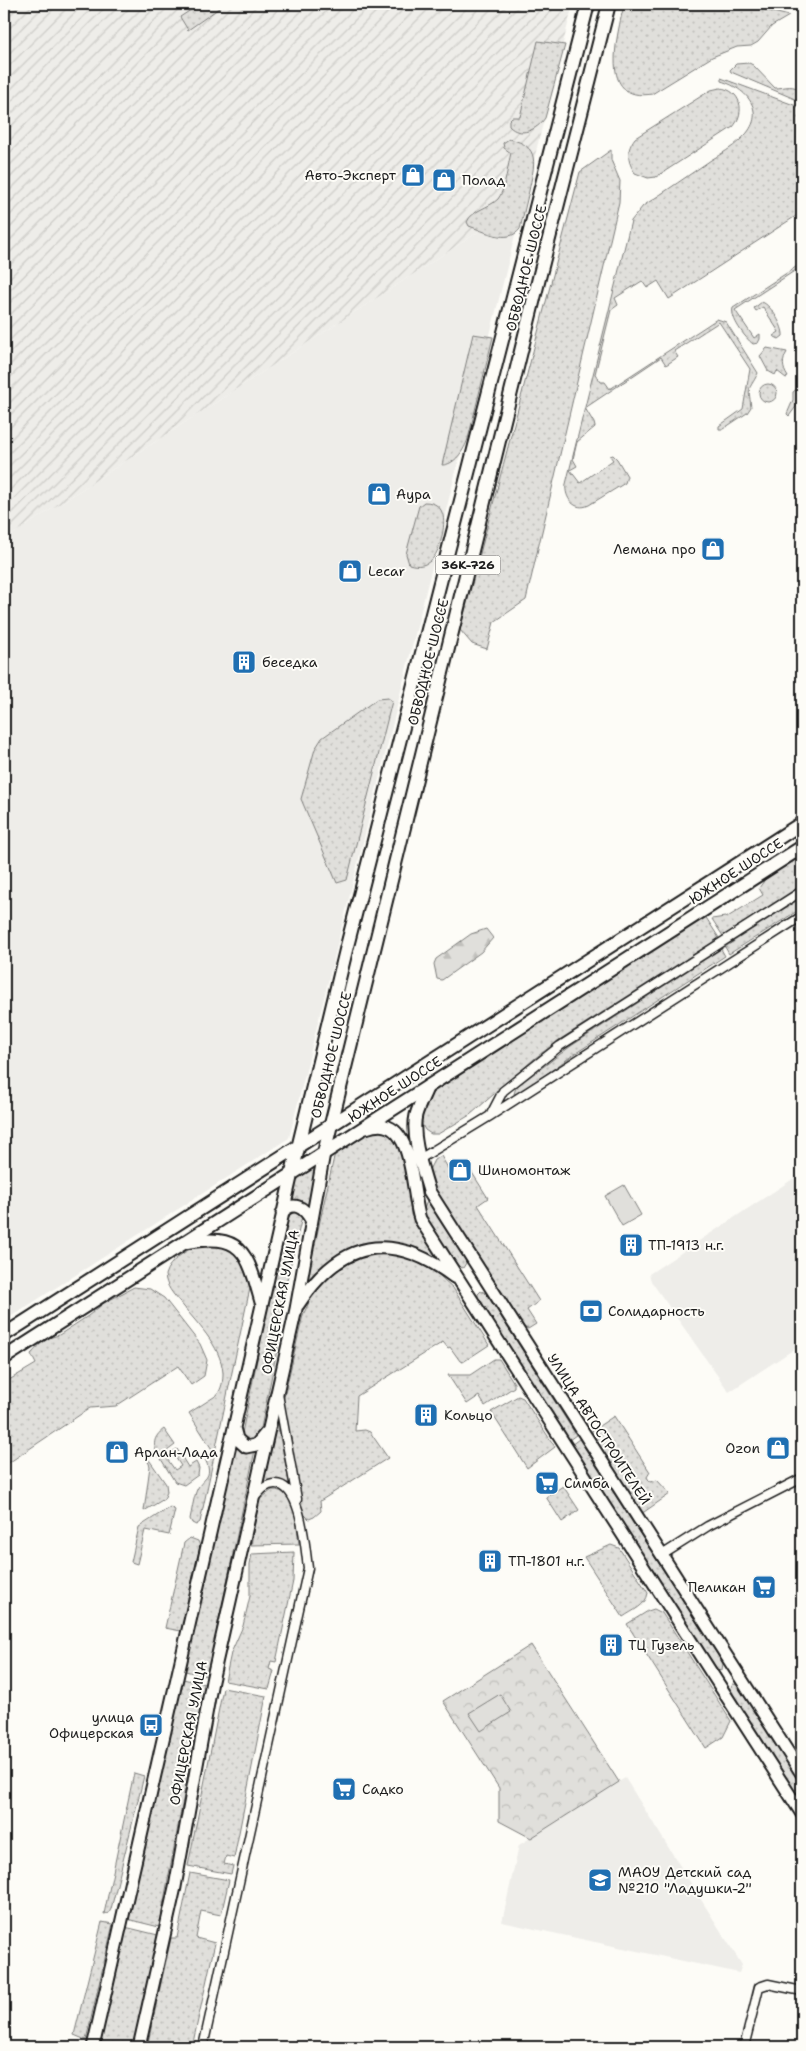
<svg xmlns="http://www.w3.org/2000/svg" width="806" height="2051" font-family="'Shantell Sans',sans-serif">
	<defs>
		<pattern id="industrial-furrows" width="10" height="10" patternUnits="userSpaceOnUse" patternTransform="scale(1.25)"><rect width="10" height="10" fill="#eeede9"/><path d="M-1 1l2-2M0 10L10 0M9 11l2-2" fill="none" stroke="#cccbc7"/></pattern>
		<pattern id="grass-dots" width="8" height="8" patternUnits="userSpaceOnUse" patternTransform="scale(1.25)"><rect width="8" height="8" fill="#e0dfdb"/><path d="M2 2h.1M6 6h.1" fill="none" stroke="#c0bfbb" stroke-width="1.8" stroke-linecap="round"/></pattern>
		<pattern id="forest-firs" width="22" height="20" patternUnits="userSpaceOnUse" patternTransform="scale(1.25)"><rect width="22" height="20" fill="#e0dfdb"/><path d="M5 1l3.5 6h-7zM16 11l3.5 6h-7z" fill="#c0bfbb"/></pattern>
		<pattern id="park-crowns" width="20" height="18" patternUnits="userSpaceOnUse" patternTransform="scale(1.25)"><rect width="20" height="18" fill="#e0dfdb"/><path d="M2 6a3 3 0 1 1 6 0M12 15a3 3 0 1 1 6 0" fill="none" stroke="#c0bfbb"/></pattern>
	</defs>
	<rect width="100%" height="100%" fill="#fdfcf7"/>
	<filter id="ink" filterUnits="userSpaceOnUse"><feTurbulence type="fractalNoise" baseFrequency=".02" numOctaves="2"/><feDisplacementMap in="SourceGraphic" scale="10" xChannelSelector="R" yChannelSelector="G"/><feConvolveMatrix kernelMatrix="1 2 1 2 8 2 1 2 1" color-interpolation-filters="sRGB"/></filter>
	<g filter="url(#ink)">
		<!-- built -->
		<path fill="#eeede9" d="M523,203L289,1138L4,1321V540Z
			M802,1173V1344L729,1392L651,1281L649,1274Z
			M625,1778L742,1965L739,1973L502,1922L519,1845Z"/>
		<!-- industrial -->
		<path fill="url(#industrial-furrows)" d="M4,4H573L523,203L4,540Z"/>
		<!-- grass -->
		<path fill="url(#grass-dots)" stroke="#7e7e7c" d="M200,4H225L188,30L180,17Z
			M624,4H741L789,16L772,26L758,42L751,46L737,47L712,57L652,94C597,103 618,34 624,4Z
			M538,41L565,45L545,118C537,130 520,138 509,126V120L512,117H520Z
			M749,63L753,65L775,88C785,88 794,83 802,92V102L731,72L730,70L736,64Z
			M721,78L802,108V212L669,299L658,281L647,288L642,281L615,298L618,305L611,310L595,374L601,382H605L610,389L717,319L726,322L758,373C748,393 748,383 751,407L747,413L723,429H719V426L743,409L750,369L719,322L674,351L678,357L666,365L661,357L585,408L594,423L595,427L577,442L573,459L577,466L570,470L580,483L613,460L610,456L613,455L617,459L627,476L625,483L589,505C575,512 564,498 566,484L631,221L643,206C666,191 689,175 711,160C721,154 732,148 740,140C768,116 751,90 721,81Z
			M720,88C741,90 746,112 733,127L656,177L648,178L635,173C627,161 626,150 635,138L711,90Z
			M509,139C542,146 534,165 529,191C526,204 523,216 520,229C508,245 484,231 469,226L467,222C472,210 489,208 498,199C505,191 508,164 511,153L504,148L503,143Z
			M611,150V160L620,181L619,202L526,600L494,622L487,649L472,644L460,630L580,172Z
			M802,263V266L735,310L754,338L760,334V339L758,343L753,344C745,338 730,318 733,308Z
			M762,302C771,305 784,327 783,336L779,339L773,336L779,332L763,307L756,311L754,308Z
			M473,334L493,337L468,439C464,450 455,465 442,465Z
			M767,348L787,352C782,361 782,368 788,377L786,378L777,371L775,375L768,371L760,356Z
			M759 393a9 9 0 1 1 18 0a9 9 0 1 1-18 0Z
			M799,387L798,404L789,416L787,414L793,400V392Z
			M424,502C448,502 445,525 441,540C437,557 428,570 409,564L406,554L419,506Z
			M388,698L392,701L347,880L337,883L301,799L315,749L322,738L377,699Z
			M802,853V886L723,936L712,919L725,917L726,918L763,895L759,888L768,875Z
			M802,897V908L729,954L725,947Z
			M705,916L719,938L559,1040L534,1059L470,1115L438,1134H431L425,1130L419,1119L427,1095L437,1087Z
			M721,949L725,956L576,1053L518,1094H514L516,1087L571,1046Z
			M388,1130L403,1149L411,1215L442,1264C408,1238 362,1231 328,1263C318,1272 311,1283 304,1294L334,1157L338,1151L368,1131Z
			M441,1156L455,1180L471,1171L488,1198L478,1205L539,1301L527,1310L536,1324L528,1329L521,1326L433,1189L429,1170L434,1160Z
			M316,1164L308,1210L300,1201L291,1202L293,1180Z
			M427,1201L465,1259L466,1263L463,1268L456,1265L427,1220L424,1209Z
			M294,1210L300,1214L302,1217L284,1292L278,1345L261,1428L259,1436L249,1442L243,1438L242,1433C258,1360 270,1287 286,1214Z
			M200,1244C234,1246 247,1252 250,1288L200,1522L196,1525L192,1523L190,1519C192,1510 193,1501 196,1492C201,1477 216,1480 204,1457L213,1451L189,1413L217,1395C222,1388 223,1381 223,1373C221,1345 196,1323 180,1302C173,1294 166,1286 165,1275C169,1260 187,1250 200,1244Z
			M380,1252L406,1255L430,1267L453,1288L489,1345L463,1362L460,1361L450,1347L448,1348L443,1342L357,1396L355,1431L365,1430L370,1432L388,1458L320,1501L321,1511L314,1517L309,1519L302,1512L283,1402L303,1315L313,1294L327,1276L355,1257Z
			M134,1287L150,1289L164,1298L200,1344L207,1360L204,1376L191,1385L178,1366L116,1406L90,1408L4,1466V1383L36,1364L31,1354L45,1339L59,1335L88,1316L104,1303Z
			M481,1291L486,1293L576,1435L569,1440L478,1297V1294Z
			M494,1359H499L514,1383V1387L485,1406L479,1396L467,1404L448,1375H470Z
			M518,1396L523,1398L555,1447L527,1468L491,1412Z
			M614,1416L650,1472L647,1477L650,1482L657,1480L670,1494L644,1512L641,1513L587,1434Z
			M276,1418L290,1486C280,1480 272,1478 262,1484Z
			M164,1429L175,1445L159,1457C152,1445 153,1437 164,1429Z
			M579,1439L723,1663L722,1670L717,1671L571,1445Z
			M236,1443L255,1450L207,1676L185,1671Z
			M177,1449L188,1467L196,1462L199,1468L198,1475L184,1485L175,1482L161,1459L165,1456L175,1470L181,1466L172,1452Z
			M145,1454L166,1484L167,1492L164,1499L144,1511L150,1466Z
			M563,1486L579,1510L562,1522L546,1497Z
			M272,1490C298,1489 296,1525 299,1544L251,1545L259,1500Z
			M170,1507L175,1510L169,1535L145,1530L137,1564L131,1562L139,1527Z
			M190,1538L198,1541L200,1546L181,1631L165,1628L184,1543Z
			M611,1545L619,1548L648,1593C646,1606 633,1610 623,1617L584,1557Z
			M294,1552L293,1581L276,1662L271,1661L269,1669L274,1671L269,1689L225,1681L231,1653L243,1626L250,1596V1564L252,1554Z
			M654,1609L662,1613L731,1721L723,1737L706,1748L627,1624L648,1611Z
			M183,1679L205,1684L159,1927L127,1919Z
			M733,1684L739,1685L802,1785L794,1791L732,1693L731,1688Z
			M223,1688L266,1696L234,1858L226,1856L224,1864L233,1866L231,1874L188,1866Z
			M134,1773L144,1776L111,1909L109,1913L104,1914Z
			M190,1873L229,1880L221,1915L201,1911L196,1938L215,1943L192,2047H147L171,1938H177Z
			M102,1922L113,1924L86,2040L74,2035Z
			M125,1927L158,1935L134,2047H101L99,2046Z"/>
		<!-- forest -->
		<path fill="url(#forest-firs)" stroke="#7e7e7c" d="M486,929L493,938L481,952L442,980L437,979L434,964L436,959L471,934Z"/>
		<!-- park -->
		<path fill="url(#park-crowns)" stroke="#7e7e7c" d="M531,1645L619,1782L531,1838L499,1821V1788L443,1701Z"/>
		<!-- pitch -->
		<path fill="#e0dfdb" stroke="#7e7e7c" d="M624,1185L641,1215L622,1226L605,1196Z
			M500,1694L511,1712L481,1731L469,1713Z"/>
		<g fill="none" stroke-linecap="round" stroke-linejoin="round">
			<!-- minor casing -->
			<g stroke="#1c1c1c" stroke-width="11">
				<path id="minor" d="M491,1114L503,1091L560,1046L802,891
					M418,1160L490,1116L802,916
					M278,1394L297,1499
					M662,1555L708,1526L802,1478
					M203,2047L308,1568C305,1548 302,1484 275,1484C266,1484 261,1490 256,1496
					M744,2047L759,1987L768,1984L802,1991"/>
			</g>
			<!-- secondary casing -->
			<g stroke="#1c1c1c" stroke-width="15">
				<path id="secondary" d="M428,1086C424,1096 419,1105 416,1115C411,1137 423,1170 429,1191L802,1774
					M366,1128C372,1126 379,1124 385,1126C414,1132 412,1196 420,1219L802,1814
					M282,1213C293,1200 304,1207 311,1220
					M184,1243C242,1232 247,1251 261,1302
					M298,1305C341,1240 391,1230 454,1277
					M234,1428L237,1439L246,1447L256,1445L266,1433
					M93,2047L292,1173
					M139,2047L175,1887L212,1681L296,1309L324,1153"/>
			</g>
			<!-- primary casing -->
			<g stroke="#1c1c1c" stroke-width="16">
				<path id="primary" d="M324,1153L539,278L609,4
					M292,1173L346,950L588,4
					M4,1335L802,823
					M4,1358L802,847"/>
			</g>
			<!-- minor -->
			<use href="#minor" stroke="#fdfcf7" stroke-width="8"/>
			<!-- secondary -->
			<use href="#secondary" stroke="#fdfcf7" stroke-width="11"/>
			<!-- primary -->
			<use href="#primary" stroke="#fdfcf7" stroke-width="12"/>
		</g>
	</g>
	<!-- icons -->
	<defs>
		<g id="shop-square" transform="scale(1.25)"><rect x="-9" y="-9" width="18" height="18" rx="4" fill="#1f6fb2" stroke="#fdfcf7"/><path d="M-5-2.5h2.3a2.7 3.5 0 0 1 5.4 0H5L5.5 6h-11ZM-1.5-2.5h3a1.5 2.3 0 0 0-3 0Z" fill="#fff"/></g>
		<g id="building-square" transform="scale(1.25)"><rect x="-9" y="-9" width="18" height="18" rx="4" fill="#1f6fb2" stroke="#fdfcf7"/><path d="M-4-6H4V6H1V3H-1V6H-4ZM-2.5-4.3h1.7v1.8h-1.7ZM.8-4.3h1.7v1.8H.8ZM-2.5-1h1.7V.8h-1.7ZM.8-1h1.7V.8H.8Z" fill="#fff"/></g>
		<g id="bank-square" transform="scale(1.25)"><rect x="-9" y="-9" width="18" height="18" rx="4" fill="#1f6fb2" stroke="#fdfcf7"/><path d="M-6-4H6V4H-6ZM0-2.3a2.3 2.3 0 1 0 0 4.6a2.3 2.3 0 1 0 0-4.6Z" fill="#fff"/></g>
		<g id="supermarket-square" transform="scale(1.25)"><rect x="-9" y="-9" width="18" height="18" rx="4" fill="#1f6fb2" stroke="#fdfcf7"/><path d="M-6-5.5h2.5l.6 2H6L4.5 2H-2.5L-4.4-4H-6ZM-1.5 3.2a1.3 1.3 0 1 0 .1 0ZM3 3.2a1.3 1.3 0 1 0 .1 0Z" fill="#fff"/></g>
		<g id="bus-square" transform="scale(1.25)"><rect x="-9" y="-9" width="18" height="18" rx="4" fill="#1f6fb2" stroke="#fdfcf7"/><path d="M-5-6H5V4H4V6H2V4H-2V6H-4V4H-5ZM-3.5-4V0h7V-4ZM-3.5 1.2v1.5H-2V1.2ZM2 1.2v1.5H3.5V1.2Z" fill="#fff"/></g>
		<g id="school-square" transform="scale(1.25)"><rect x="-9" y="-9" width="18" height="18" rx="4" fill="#1f6fb2" stroke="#fdfcf7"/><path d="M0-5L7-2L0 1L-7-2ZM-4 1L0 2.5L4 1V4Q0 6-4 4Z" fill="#fff"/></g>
	</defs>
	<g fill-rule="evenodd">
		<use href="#shop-square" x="413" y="175"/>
		<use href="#shop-square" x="444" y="180"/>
		<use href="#shop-square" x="379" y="494"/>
		<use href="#shop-square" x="713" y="549"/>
		<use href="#shop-square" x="350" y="571"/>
		<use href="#building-square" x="244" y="662"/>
		<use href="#shop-square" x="460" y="1170"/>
		<use href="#building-square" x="631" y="1245"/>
		<use href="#bank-square" x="591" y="1311"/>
		<use href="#building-square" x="426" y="1415"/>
		<use href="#shop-square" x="778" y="1448"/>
		<use href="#shop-square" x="117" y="1452"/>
		<use href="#supermarket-square" x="547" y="1483"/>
		<use href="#building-square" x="490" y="1561"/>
		<use href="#supermarket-square" x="764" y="1587"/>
		<use href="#building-square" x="611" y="1645"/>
		<use href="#bus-square" x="151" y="1725"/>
		<use href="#supermarket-square" x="344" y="1789"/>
		<use href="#school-square" x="600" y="1880"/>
	</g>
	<g text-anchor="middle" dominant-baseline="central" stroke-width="4" stroke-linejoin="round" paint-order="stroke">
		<!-- shield labels -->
		<rect fill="#fdfcf7" stroke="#605f5e" stroke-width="1" x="435.5" y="555.5" width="65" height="19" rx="4"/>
		<g font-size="12" font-weight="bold" fill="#1c1c1c">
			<text x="468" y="565">36К-726</text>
		</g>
		<!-- poi labels -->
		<g font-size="14" fill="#1c1c1c" stroke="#fdfcf7" text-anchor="start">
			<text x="396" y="175" text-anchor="end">Авто-Эксперт</text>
			<text x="462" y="180">Полад</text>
			<text x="396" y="494">Аура</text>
			<text x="696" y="549" text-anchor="end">Лемана про</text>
			<text x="368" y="571">Lecar</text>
			<text x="262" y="662">беседка</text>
			<text x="478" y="1170">Шиномонтаж</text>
			<text x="648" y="1245">ТП-1913 н.г.</text>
			<text x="608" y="1311">Солидарность</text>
			<text x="444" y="1415">Кольцо</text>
			<text x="760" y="1448" text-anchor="end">Ozon</text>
			<text x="134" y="1452">Арлан-Лада</text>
			<text x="564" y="1483">Симба</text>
			<text x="508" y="1561">ТП-1801 н.г.</text>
			<text x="746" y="1587" text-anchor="end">Пеликан</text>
			<text x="628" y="1645">ТЦ Гузель</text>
			<text x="134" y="1717" text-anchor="end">улица<tspan x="134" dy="16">Офицерская</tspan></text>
			<text x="362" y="1789">Садко</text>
			<text x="618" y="1872">МАОУ Детский сад<tspan x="618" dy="16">№210 "Ладушки-2"</tspan></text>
		</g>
		<!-- street labels -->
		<g font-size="14" fill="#1c1c1c" stroke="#fdfcf7">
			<text transform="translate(526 268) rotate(-76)">ОБВОДНОЕ ШОССЕ</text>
			<text transform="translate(428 662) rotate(-76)">ОБВОДНОЕ ШОССЕ</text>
			<text transform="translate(736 871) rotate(-33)">ЮЖНОЕ ШОССЕ</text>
			<text transform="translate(331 1055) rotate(-76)">ОБВОДНОЕ ШОССЕ</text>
			<text transform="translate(395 1089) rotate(-33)">ЮЖНОЕ ШОССЕ</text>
			<text transform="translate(280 1302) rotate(-79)">ОФИЦЕРСКАЯ УЛИЦА</text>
			<text transform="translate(599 1429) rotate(57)">УЛИЦА АВТОСТРОИТЕЛЕЙ</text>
			<text transform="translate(188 1733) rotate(-79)">ОФИЦЕРСКАЯ УЛИЦА</text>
		</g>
	</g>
	<!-- margin -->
	<rect width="806" height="2051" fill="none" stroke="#fdfcf7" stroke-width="20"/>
	<rect x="10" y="10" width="786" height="2031" fill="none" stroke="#1c1c1c" stroke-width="2" filter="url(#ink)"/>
</svg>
